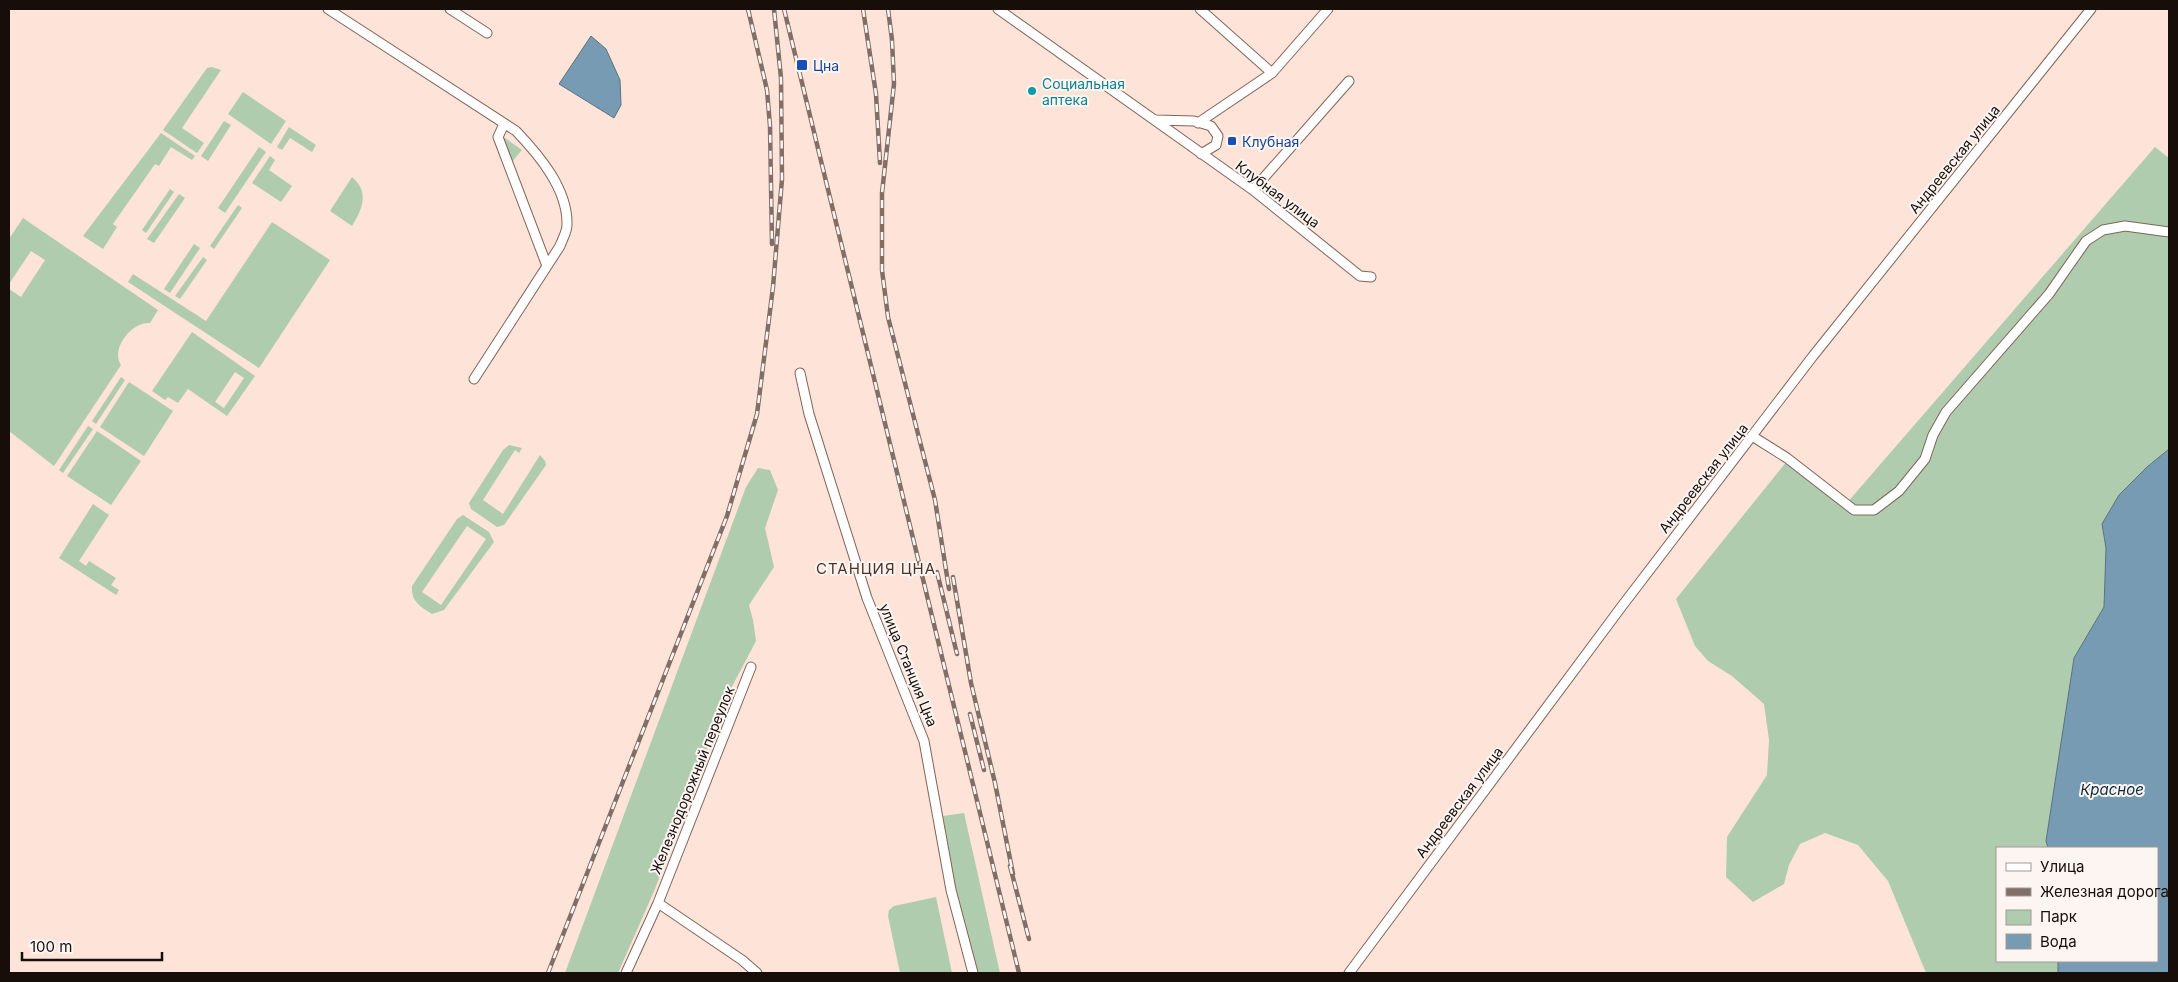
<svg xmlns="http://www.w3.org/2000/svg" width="2178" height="982" font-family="Inter,sans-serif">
	<rect width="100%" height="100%" fill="#fde3d8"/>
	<!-- green -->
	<path fill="#afccaf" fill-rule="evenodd" d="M212,67L221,70L182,128L204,143L197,153L163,130L207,68Z
		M243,92L286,121L271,144L228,114Z
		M224,121L231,125L208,161L201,156Z
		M289,127L316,145L312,152L290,138L282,150L277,147Z
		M161,133L195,156L192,160L171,147L159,166L155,164L113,224L117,227L103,249L83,236Z
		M502,136L522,150L511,163Z
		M259,147L266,152L225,213L218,208Z
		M2155,147L2169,158V449L2147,467L2119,495L2102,524L2106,548L2104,607L2074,658L2046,841L2048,848H1997V961H2058V973H1926L1888,881L1858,845L1825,833L1800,844L1789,865L1784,884L1753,902L1726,877L1727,837L1767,775L1769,740L1764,704L1732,676L1708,661L1695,646L1676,599L1787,461L1846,504Z
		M270,156L275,160L269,170L292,186L281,202L252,183Z
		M352,177C370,192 362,210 352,226L330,211Z
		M170,189L174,192L146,233L142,230Z
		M179,194L185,198L154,243L147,239Z
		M238,205L242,208L214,249L210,246Z
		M23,218L158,310L150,323C132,321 110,349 121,365L54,466L9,431V289L21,297L45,260L31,251L9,284V239Z
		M272,222L330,260L259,368L128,282L133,274L206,321Z
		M194,244L200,248L170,293L164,289Z
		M203,257L207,260L180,299L175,296Z
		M192,332L255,376L227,416L188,389L178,403L168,397L165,400L152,391ZM235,372L244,378L224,408L215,402Z
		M121,377L125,380L96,424L92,421Z
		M129,382L173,411L144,456L100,427Z
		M88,426L93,429L63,473L59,470Z
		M97,431L141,461L111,505L67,476Z
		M509,445L522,448L519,453L515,450L483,500L503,514L540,455L545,461L546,465L504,525L497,527L471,509L469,503L503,450Z
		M758,468L770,470L778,490L765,528L774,567L749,605L753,620L756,641L727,696L655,889L618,973H565L746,487Z
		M93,504L109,515L79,561L86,566L89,561L116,578L111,585L119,590L116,595L59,558Z
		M463,515L489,532L494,542L444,610L432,614C419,606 411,601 412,586L457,519ZM467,526L486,539L441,605L422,592Z
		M964,813L1000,973H977L958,899L954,891L943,816Z
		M936,897L952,973H900L888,916L889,910L894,906Z"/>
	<!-- water -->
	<path fill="#779bb2" stroke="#5a717f" d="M591,36L606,49L620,80L621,105L614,118L559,84Z
		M2169,449V973H2058V961H2157V848H2048L2046,841L2074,658L2104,607L2106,548L2102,524L2119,495L2147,467Z"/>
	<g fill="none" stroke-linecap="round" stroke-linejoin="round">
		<!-- minor casing -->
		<g stroke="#816559" stroke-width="11">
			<path id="minor" d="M328,9L516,131C539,155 568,189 567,225C567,232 562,240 560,246L474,379
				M450,9L487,33
				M998,9L1253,190L1360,276L1371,277
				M1200,9L1272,73
				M1156,120L1194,121L1211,126L1218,136L1216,145L1201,154
				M1198,123L1272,73L1328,9
				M504,124L498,137L547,266
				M1253,190L1349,81
				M800,373L809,414L867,598L924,741L951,890L973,973
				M1752,436L1787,458L1854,510H1874L1899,491L1925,459L1933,435L1946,412L2049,294L2086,241L2103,230L2125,226L2169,232
				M658,903L751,667
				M626,973L658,903L742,960L757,973
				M1349,973L1622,606L1813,356L2091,9"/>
		</g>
		<!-- minor -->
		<use href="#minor" stroke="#fff" stroke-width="9"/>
		<!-- rail casing -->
		<g stroke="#806e67" stroke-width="4.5">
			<path id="rail" d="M748,9L767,90L770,126L772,244
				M784,9L1019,973
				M863,9L876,94L880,163
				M888,9L892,40L894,84L882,193V270L888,317L935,500L949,589
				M937,572L957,654
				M953,577L971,683L995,783L1013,874
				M970,714L984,770
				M1010,866L1029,939
				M548,973L727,516L757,414L773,287L782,179L781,78L774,9"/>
		</g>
		<!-- rail -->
		<use href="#rail" stroke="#fcf5f2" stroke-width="2.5" stroke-dasharray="8" stroke-linecap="butt"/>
	</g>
	<!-- markers -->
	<g fill="#1a4fb4" stroke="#fcf5f2" stroke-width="2">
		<rect x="796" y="59" width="12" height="12" rx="2.5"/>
		<rect x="1227" y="136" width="10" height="10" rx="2.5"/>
	</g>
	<circle fill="#0f9aa8" stroke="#fcf5f2" stroke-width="2" cx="1032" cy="91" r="5"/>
	<g text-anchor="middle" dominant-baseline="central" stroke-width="4" stroke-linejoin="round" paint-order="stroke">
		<!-- transit labels -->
		<g font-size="14" fill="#164399" stroke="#fcf5f2" text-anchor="start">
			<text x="813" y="65">Цна</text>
			<text x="1242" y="141">Клубная</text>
		</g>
		<!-- culture labels -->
		<g font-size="14" fill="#0d838f" stroke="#fcf5f2" text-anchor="start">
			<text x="1042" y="83">Социальная<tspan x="1042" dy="16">аптека</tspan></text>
		</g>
		<!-- street labels -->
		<g font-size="14" fill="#180e09" stroke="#fcf5f2">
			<text transform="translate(1954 159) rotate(-51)">Андреевская улица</text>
			<text transform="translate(1278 194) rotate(37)">Клубная улица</text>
			<text transform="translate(1703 478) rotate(-52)">Андреевская улица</text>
			<text transform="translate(909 665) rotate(68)">улица Станция Цна</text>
			<text transform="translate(692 780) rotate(-68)">Железнодорожный переулок</text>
			<text transform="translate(1459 802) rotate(-53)">Андреевская улица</text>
		</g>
		<!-- neighbourhood labels -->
		<g font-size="15" letter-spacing="1" fill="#4c3328" stroke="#fcf5f2">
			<text x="876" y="568">СТАНЦИЯ ЦНА</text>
		</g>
		<!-- water labels -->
		<g font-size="15" font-style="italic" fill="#0d2d3f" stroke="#fcf5f2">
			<text x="2112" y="789">Красное</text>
		</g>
	</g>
	<!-- border -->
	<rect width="2178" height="982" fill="none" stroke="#180e09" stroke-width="20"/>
	<!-- legend -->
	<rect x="1996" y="847" width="162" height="115" fill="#fcf5f2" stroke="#a19995"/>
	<rect x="2006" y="863" width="25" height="8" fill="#ffffff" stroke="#a19995"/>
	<text x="2040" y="872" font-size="15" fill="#180e09">Улица</text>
	<rect x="2006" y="888" width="25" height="8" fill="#806e67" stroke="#a19995"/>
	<text x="2040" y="897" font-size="15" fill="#180e09">Железная дорога</text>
	<rect x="2006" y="910" width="25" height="15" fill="#afccaf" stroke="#a19995"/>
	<text x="2040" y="922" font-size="15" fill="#180e09">Парк</text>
	<rect x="2006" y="934" width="25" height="15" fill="#779bb2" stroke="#a19995"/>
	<text x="2040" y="947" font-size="15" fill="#180e09">Вода</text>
	<!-- scale -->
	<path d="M22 952v8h140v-8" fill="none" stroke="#180e09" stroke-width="2.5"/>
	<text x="30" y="952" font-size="15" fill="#180e09" stroke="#fcf5f2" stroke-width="4" paint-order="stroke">100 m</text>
</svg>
